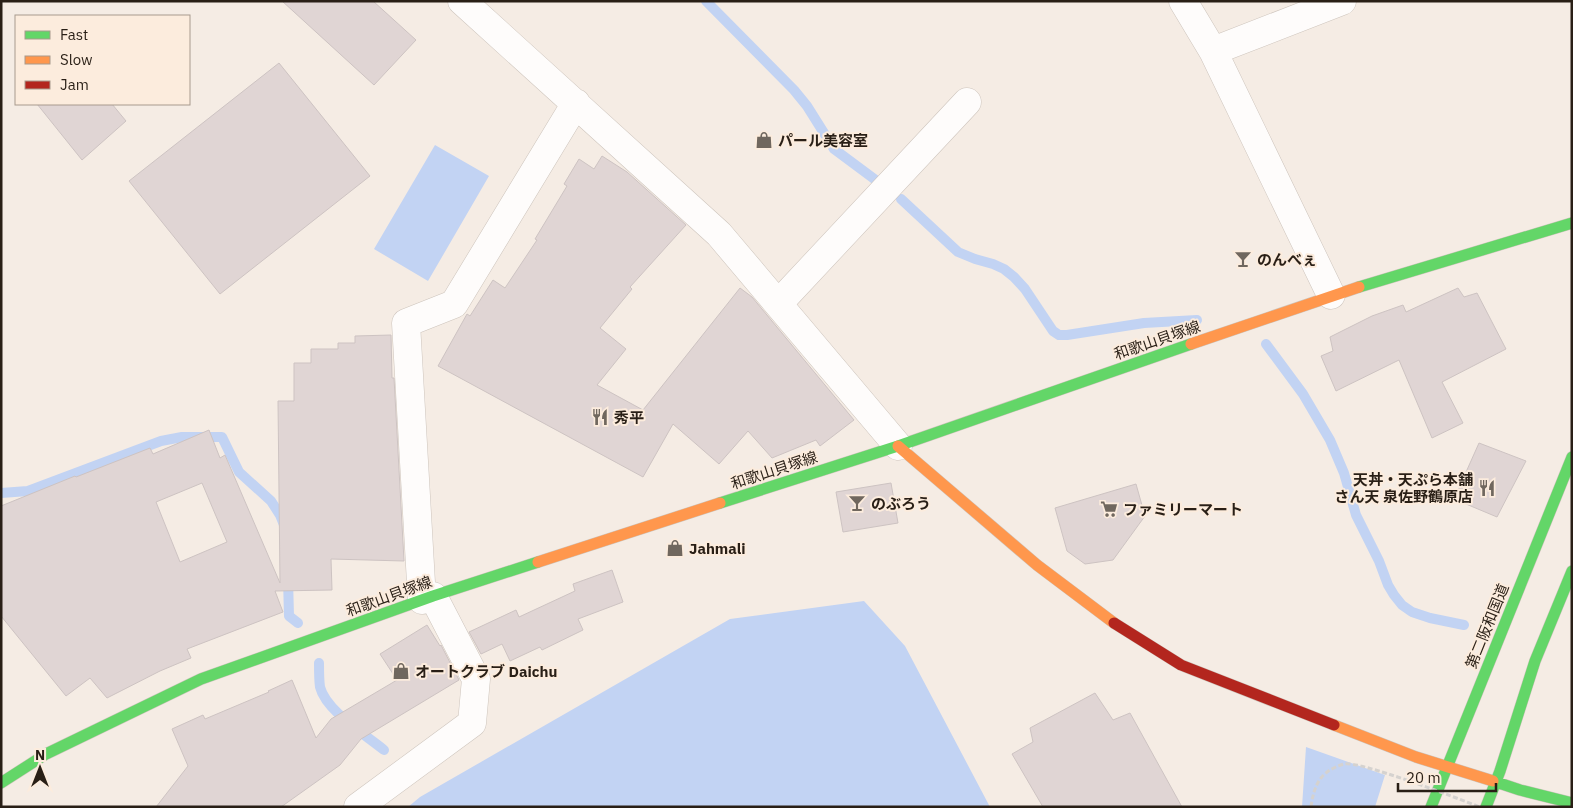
<svg xmlns="http://www.w3.org/2000/svg" width="1573" height="808" font-family="'IBM Plex Sans','Noto Sans JP',sans-serif">
	<rect width="100%" height="100%" fill="#f5ece4"/>
	<!-- water -->
	<path fill="#c2d3f3" d="M435,145L489,176L428,281L374,249Z
		M864,601L905,646L990,807H408L420,797L730,619Z
		M1306,747L1385,775L1375,807H1302Z"/>
	<g fill="none" stroke-linecap="round" stroke-linejoin="round">
		<!-- stream -->
		<path stroke="#c2d3f3" stroke-width="10" d="M706,1L794,90L807,106L834,149L877,181
			M901,199L958,252L975,259L993,264L1004,269L1014,277L1025,289L1053,331L1059,335H1067L1144,323L1197,320
			M1266,344L1303,394L1330,440L1344,473L1356,515L1379,561L1388,585L1394,595L1402,605L1412,612L1430,618L1464,625
			M1,493L28,491L161,441L182,437H222L239,472L271,501L280,515L284,525
			M288,579L289,616L298,623
			M319,663C319,671 319,680 320,687C326,711 366,735 384,750"/>
	</g>
	<!-- building -->
	<path fill="#e0d5d4" stroke="#cdc3c2" fill-rule="evenodd" d="M282,1H373L416,40L374,85Z
		M279,63L370,176L220,294L129,181Z
		M37,104H112L126,121L82,160Z
		M602,156L627,172L686,225L630,287L632,289L600,328L626,349L597,385L643,410L740,288L752,297L854,420L820,446L816,440L772,458L748,431L719,464L673,424L643,477L438,366L467,314L470,316L493,280L505,288L537,240L535,239L567,186L564,184L579,159L594,169Z
		M1458,288L1464,297L1477,293L1506,349L1442,382L1463,423L1432,438L1399,360L1336,391L1321,356L1333,351L1330,337L1372,316L1403,305L1406,312Z
		M391,335L392,378H394L404,561L331,559L332,590L275,591L283,612L187,649L191,658L160,671L107,698L90,678L66,696L1,616V506L75,476L76,477L150,448L153,454L209,430L220,458L225,455L280,583L278,401H294V363H311V349H338V343H355V336ZM202,483L227,542L180,562L156,502Z
		M1479,443L1526,461L1497,517L1454,499Z
		M891,483L898,523L843,532L836,492Z
		M1136,484L1145,516L1113,560L1085,564L1067,551L1055,508Z
		M612,570L623,602L578,619L583,630L542,650L540,647L510,661L502,644L481,654L469,632L516,610L519,617L575,591L573,584Z
		M427,625L440,646L441,645L459,680L361,739L340,765L281,807H156L188,766L172,729L203,715L205,719L269,692L268,691L292,680L316,738L331,719L397,680L380,654Z
		M1095,693L1113,720L1130,713L1182,807H1043L1012,754L1033,742L1030,728Z"/>
	<g fill="none" stroke-linecap="round" stroke-linejoin="round">
		<!-- street casing -->
		<g stroke="#cdc4bc" stroke-width="29">
			<path id="street" d="M462,1L719,234L898,446
				M1183,1L1213,51L1331,295
				M1213,51L1342,1
				M778,304L967,102
				M422,600L406,323L454,304L576,103
				M358,807L472,723L476,679L433,596"/>
		</g>
		<!-- fast casing -->
		<g stroke="#cdc4bc" stroke-width="12">
			<path id="fast" d="M1359,287L1572,223
				M720,503L898,446L1191,344
				M1493,781L1520,790L1572,803
				M1,783L46,754L201,679L433,596L538,562
				M1431,807L1572,457
				M1486,807L1500,771L1535,661L1572,571"/>
		</g>
		<!-- slow casing -->
		<g stroke="#cdc4bc" stroke-width="12">
			<path id="slow" d="M1191,344L1359,287
				M898,446L1037,565L1114,623
				M538,562L720,503
				M1334,725L1416,757L1493,781"/>
		</g>
		<!-- jam casing -->
		<g stroke="#cdc4bc" stroke-width="12">
			<path id="jam" d="M1114,623L1181,665L1334,725"/>
		</g>
		<!-- street -->
		<use href="#street" stroke="#fefcfb" stroke-width="28"/>
		<!-- fast -->
		<use href="#fast" stroke="#63d668" stroke-width="11"/>
		<!-- slow -->
		<use href="#slow" stroke="#ff974d" stroke-width="11"/>
		<!-- jam -->
		<use href="#jam" stroke="#b3261e" stroke-width="11"/>
		<!-- path-bridge -->
		<path stroke="#d5d2cf" stroke-width="3" stroke-dasharray="5 2.5" stroke-linecap="butt" d="M1311,807C1314,785 1320,771 1344,764C1358,760 1459,799 1480,807"/>
	</g>
	<!-- icons -->
	<defs>
		<g id="shop-bare" transform="scale(1.35)"><path d="M-5-2.5h2.3a2.7 3.5 0 0 1 5.4 0H5L5.5 6h-11ZM-1.5-2.5h3a1.5 2.3 0 0 0-3 0Z" fill="#70675e" stroke="#fcecdd" stroke-width="2.5" paint-order="stroke"/></g>
		<g id="bar-bare" transform="scale(1.35)"><path d="M-6-5H6L.8 .8V4.5H3.5V6h-7V4.5H-.8V.8Z" fill="#70675e" stroke="#fcecdd" stroke-width="2.5" paint-order="stroke"/></g>
		<g id="restaurant-bare" transform="scale(1.35)"><path d="M-5-6h1v4h1v-4h1v4h1v-4h1v5L-1.5 .5V6h-2V.5L-5-1ZM5-6V6H3V1.5H1.5Q1.5-4 5-6Z" fill="#70675e" stroke="#fcecdd" stroke-width="2.5" paint-order="stroke"/></g>
		<g id="supermarket-bare" transform="scale(1.35)"><path d="M-6-5.5h2.5l.6 2H6L4.5 2H-2.5L-4.4-4H-6ZM-1.5 3.2a1.3 1.3 0 1 0 .1 0ZM3 3.2a1.3 1.3 0 1 0 .1 0Z" fill="#70675e" stroke="#fcecdd" stroke-width="2.5" paint-order="stroke"/></g>
	</defs>
	<g fill-rule="evenodd">
		<use href="#shop-bare" x="764" y="140"/>
		<use href="#bar-bare" x="1243" y="259"/>
		<use href="#restaurant-bare" x="600" y="417"/>
		<use href="#restaurant-bare" x="1487" y="488"/>
		<use href="#bar-bare" x="857" y="503"/>
		<use href="#supermarket-bare" x="1109" y="509"/>
		<use href="#shop-bare" x="675" y="548"/>
		<use href="#shop-bare" x="401" y="671"/>
	</g>
	<g text-anchor="middle" dominant-baseline="central" stroke-width="4" stroke-linejoin="round" paint-order="stroke">
		<!-- poi labels -->
		<g font-size="15" font-weight="bold" fill="#291f16" stroke="#fcecdd" text-anchor="start">
			<text x="778" y="140">パール美容室</text>
			<text x="1257" y="259">のんべぇ</text>
			<text x="614" y="417">秀平</text>
			<text x="1473" y="479" text-anchor="end">天丼・天ぷら本舗<tspan x="1473" dy="17">さん天 泉佐野鶴原店</tspan></text>
			<text x="871" y="503">のぶろう</text>
			<text x="1123" y="509">ファミリーマート</text>
			<text x="689" y="548">Jahmali</text>
			<text x="415" y="671">オートクラブ Daichu</text>
		</g>
		<!-- street labels -->
		<g font-size="15" fill="#291f16" stroke="#fcecdd">
			<text transform="translate(1157 340) rotate(-19)">和歌山貝塚線</text>
			<text transform="translate(774 470) rotate(-18)">和歌山貝塚線</text>
			<text transform="translate(389 596) rotate(-20)">和歌山貝塚線</text>
			<text transform="translate(1487 626) rotate(-68)">第二阪和国道</text>
		</g>
	</g>
	<!-- border -->
	<rect width="1573" height="808" fill="none" stroke="#291f16" stroke-width="5"/>
	<!-- legend -->
	<rect x="15" y="15" width="175" height="90" fill="#fcecdd" stroke="#a89a8d"/>
	<rect x="25" y="31" width="25" height="8" fill="#63d668" stroke="#a89a8d"/>
	<text x="60" y="40" font-size="15" fill="#291f16">Fast</text>
	<rect x="25" y="56" width="25" height="8" fill="#ff974d" stroke="#a89a8d"/>
	<text x="60" y="65" font-size="15" fill="#291f16">Slow</text>
	<rect x="25" y="81" width="25" height="8" fill="#b3261e" stroke="#a89a8d"/>
	<text x="60" y="90" font-size="15" fill="#291f16">Jam</text>
	<!-- north arrow -->
	<g transform="translate(40 768)" stroke="#fcecdd" stroke-width="4" paint-order="stroke">
	<path d="M0-4L9 19L0 12L-9 19Z" fill="#291f16"/>
	<text y="-8" font-size="14" font-weight="bold" text-anchor="middle" fill="#291f16">N</text>
	</g>
	<!-- scale -->
	<path d="M1398 783v8h98v-8" fill="none" stroke="#291f16" stroke-width="2.5"/>
	<text x="1406" y="783" font-size="15" fill="#291f16" stroke="#fcecdd" stroke-width="4" paint-order="stroke">20 m</text>
</svg>
